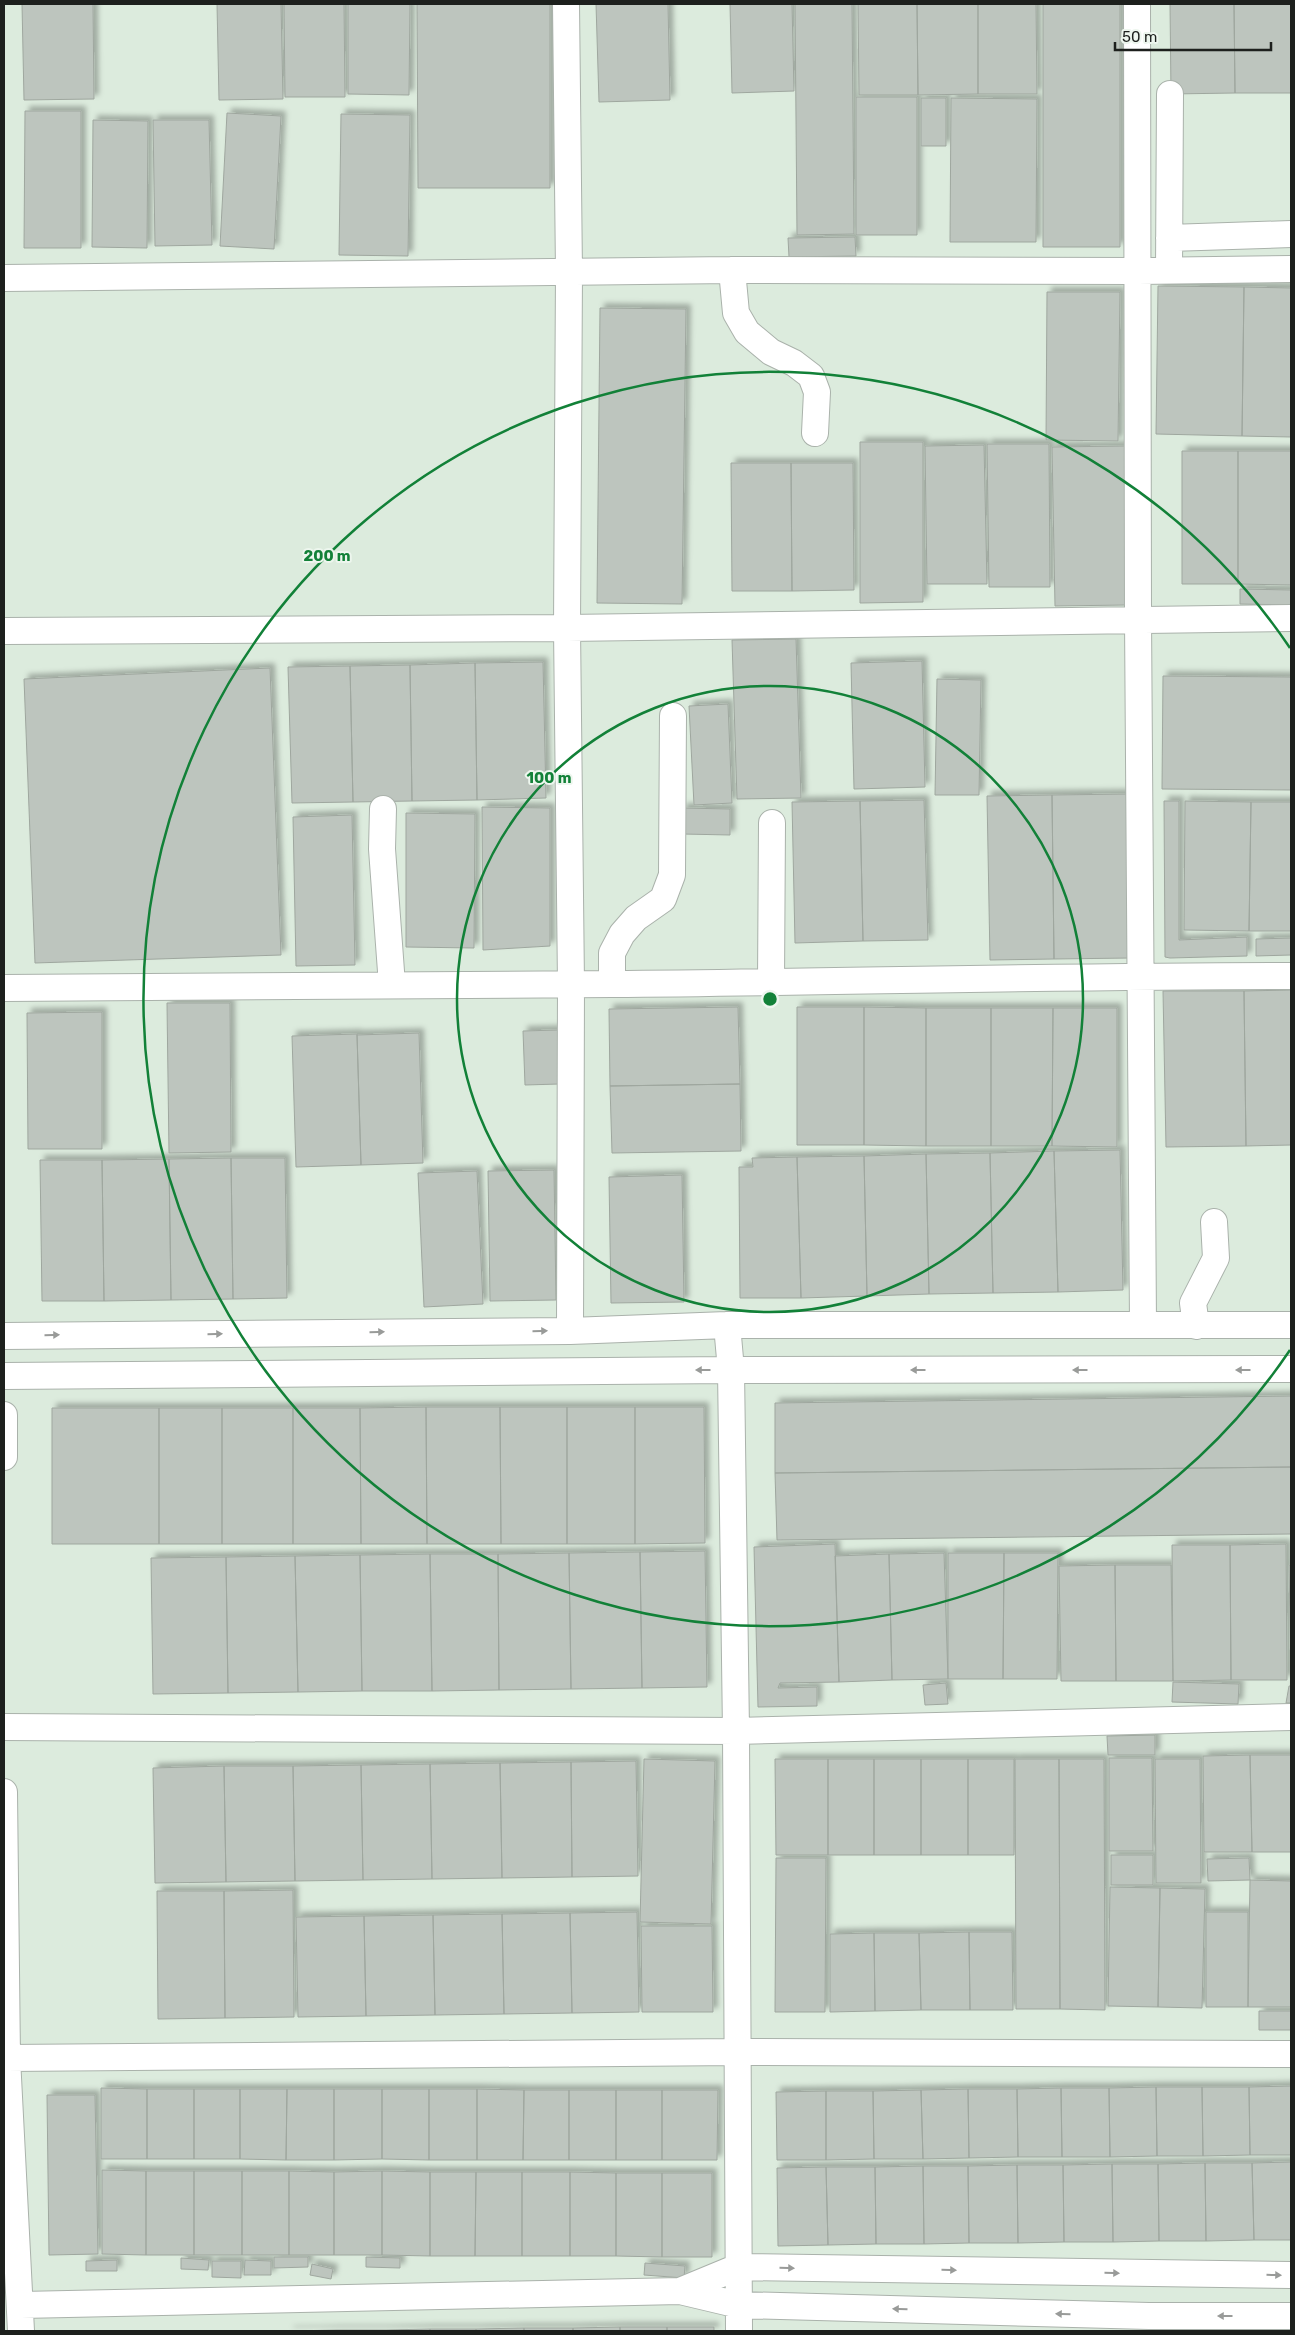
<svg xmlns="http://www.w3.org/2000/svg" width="1295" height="2335" font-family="Rubik,sans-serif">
	<defs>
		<filter id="shadow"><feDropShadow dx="4.5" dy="-4.5" stdDeviation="2.5" flood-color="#0004"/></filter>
	</defs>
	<rect width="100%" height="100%" fill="#edf6ee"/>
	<!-- built -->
	<path fill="#dcebdd" d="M4,4H1291V2331H4Z"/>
	<!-- building -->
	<path fill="#bdc5be" stroke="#9fa79f" filter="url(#shadow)" d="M22,4H93L94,99L24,100Z
		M217,4H281L283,99L219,100Z
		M284,4H344L345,97H285Z
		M348,4H410L409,95L348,94Z
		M417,4H550V188H418Z
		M596,4H668L670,100L599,102Z
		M730,4H792L794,91L732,93Z
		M795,4H852L854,234L797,235Z
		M858,4H917L918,95H859Z
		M917,4H978V94L918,95Z
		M978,4H1036L1037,94H978Z
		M1043,4H1120V247H1043Z
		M1170,4H1234L1235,93L1171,94Z
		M1234,4H1291V93H1235Z
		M856,97H917V235H856Z
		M921,98H946V146H921Z
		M951,98L1037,99L1036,242H950Z
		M25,111H81V248H24Z
		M227,113L281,116L274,249L220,246Z
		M341,114L410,115L408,256L339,255Z
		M93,120L148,121L147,248L92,247Z
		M153,120H209L212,245L155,246Z
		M855,237L856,256L789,257L788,238Z
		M1158,286L1244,287L1242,436L1156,434Z
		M1244,287L1291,288V437L1242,436Z
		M1047,292H1120L1118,441L1046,440Z
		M600,308L686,309L682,604L597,603Z
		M860,442H923V602L860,603Z
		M987,444H1049L1050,587H989Z
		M984,445L987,584H927L925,446Z
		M1125,446L1127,605L1055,606L1052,447Z
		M1182,451H1238V584H1182Z
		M1238,451H1291V585L1238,584Z
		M731,463H791L792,591H732Z
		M791,463H853L854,590L792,591Z
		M1240,589L1291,590V605L1240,604Z
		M796,639L801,798L737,799L732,640Z
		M922,661L925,787L854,789L851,663Z
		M543,662L546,798L477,800L475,663Z
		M475,663L477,800L412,801L410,665Z
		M410,665L412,801L353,802L350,666Z
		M350,666L353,802L292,803L288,667Z
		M270,668L281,955L35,963L24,679Z
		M1163,676L1291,677V790L1162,789Z
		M937,679L981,680L979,795H935Z
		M728,704L732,803L694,805L689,706Z
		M1129,794L1131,958L1054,959L1052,795Z
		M1052,795L1054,959L990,960L987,796Z
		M924,800L928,940L863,941L860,801Z
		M860,801L863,941L795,943L792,802Z
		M1164,801H1179V940L1247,937V956L1170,958L1165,957Z
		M1185,801L1251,802L1249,931L1184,930Z
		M1251,802H1291V931H1249Z
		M482,807L550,808V946L483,950Z
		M682,808L730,809V835L682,834Z
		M406,813L475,814L474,948L406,947Z
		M352,815L355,965L296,966L293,817Z
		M1291,938V955L1256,956V939Z
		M1291,990V1145L1246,1146L1244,991Z
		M1163,991H1244L1246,1146L1166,1147Z
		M167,1003H230L231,1152L169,1153Z
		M738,1007L740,1084L610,1086L609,1009Z
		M797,1007H864V1145H797Z
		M864,1007L926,1008V1146L864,1145Z
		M926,1008H991V1146H926Z
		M991,1008H1053L1052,1146H991Z
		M1053,1008H1117V1147L1052,1146Z
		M102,1012V1149H28L27,1013Z
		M558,1030L559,1084L525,1085L523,1031Z
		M419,1033L423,1163L361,1165L357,1035Z
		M357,1034L361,1165L296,1167L292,1036Z
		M740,1084L741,1151L612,1153L610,1086Z
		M1120,1150L1123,1290L1058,1292L1054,1151Z
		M1054,1151L1058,1292L993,1293L990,1153Z
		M990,1153L993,1293L929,1294L926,1154Z
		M926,1154L929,1294L867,1296L864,1156Z
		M864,1156L867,1296L801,1298L797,1157Z
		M797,1157L801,1298H740L739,1167H753L752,1158Z
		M231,1158H285L287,1298L233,1299Z
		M231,1158L233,1299L171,1300L169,1159Z
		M169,1159L171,1300L104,1301L102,1160Z
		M40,1160H102L104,1301H42Z
		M554,1170L556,1300L490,1301L488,1171Z
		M477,1171L483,1304L424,1307L418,1173Z
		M682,1175L684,1302L611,1303L609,1177Z
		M1291,1396V1467L775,1473V1403Z
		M426,1407L427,1544H361L360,1408Z
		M426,1407H500L501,1544H427Z
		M500,1407H567V1544H501Z
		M567,1407H635V1544H567Z
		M635,1407H704L705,1543L635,1544Z
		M52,1408H159V1544H52Z
		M159,1408H222V1544H159Z
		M222,1408H293V1544H222Z
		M293,1408H360L361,1544H293Z
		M1291,1467V1534L777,1540L775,1473Z
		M835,1544L839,1682L780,1683L778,1688L817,1687V1706L758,1707L754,1547Z
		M1286,1544L1287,1680H1231L1230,1545Z
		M1172,1545H1230L1231,1680L1173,1681Z
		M705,1551L707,1687L642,1688L640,1552Z
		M640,1552L642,1688L571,1689L569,1553Z
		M569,1553L571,1689L499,1690L498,1554Z
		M944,1553L948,1679L892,1680L889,1554Z
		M948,1553H1004L1003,1679H948Z
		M1004,1553H1058L1057,1679H1003Z
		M430,1554L432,1691H362L360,1555Z
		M430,1554H498L499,1690L432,1691Z
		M889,1554L892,1680L839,1682L835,1556Z
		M360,1555L362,1691L298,1692L295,1556Z
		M295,1556L298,1692L228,1693L226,1557Z
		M226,1557L228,1693L153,1694L151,1558Z
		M1115,1565L1116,1681H1061L1059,1566Z
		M1115,1565H1171L1173,1681H1116Z
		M1289,1565H1291V1679Z
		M1173,1682L1239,1684L1238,1704L1172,1702Z
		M946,1683L948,1704L925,1705L923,1685Z
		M1289,1686H1291V1703H1286Z
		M1155,1735V1755H1108L1107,1736Z
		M1250,1755L1252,1852H1204L1203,1756Z
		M1250,1755H1291V1852H1252Z
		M1109,1758H1152L1153,1851H1109Z
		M644,1759L715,1761L711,1924L640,1922Z
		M775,1759H828V1855H776Z
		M828,1759H874V1855H828Z
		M874,1759H921V1855H874Z
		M921,1759H968V1855H921Z
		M968,1759H1014V1855H968Z
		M1015,1759H1059L1060,2009H1016Z
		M1059,1759H1104L1105,2010L1060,2009Z
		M1155,1759H1200L1201,1883H1156Z
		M636,1761L638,1876L572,1877L571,1762Z
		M571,1762L572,1877L502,1878L500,1763Z
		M500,1763L502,1878L432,1879L430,1764Z
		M430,1764L432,1879L363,1880L361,1765Z
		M361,1765L363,1880L295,1881L293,1766Z
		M224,1766H293L295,1881L226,1882Z
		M224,1766L226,1882L155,1883L153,1768Z
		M1111,1855H1153V1885H1111Z
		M776,1858H826L825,2012H775Z
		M1249,1858L1250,1880L1208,1881L1207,1859Z
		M1250,1880L1291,1881V2007H1248Z
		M1110,1887L1160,1888L1158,2007L1108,2006Z
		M1160,1888L1205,1889L1202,2008L1158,2007Z
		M293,1890L294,2017L225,2018L224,1891Z
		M157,1891H224L225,2018L158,2019Z
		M637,1912L639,2012L572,2013L570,1913Z
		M1206,1912H1248V2007H1206Z
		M570,1913L572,2013L504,2014L502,1914Z
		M502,1914L504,2014L435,2015L433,1915Z
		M433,1915L435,2015L366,2016L364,1916Z
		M364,1916L366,2016L298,2017L296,1917Z
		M641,1926H712L713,2012H642Z
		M969,1932L970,2010H921L919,1933Z
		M969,1932H1012L1013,2010H970Z
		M874,1933L875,2011L830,2012V1934Z
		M874,1933H919L921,2010L875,2011Z
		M1259,2011H1291V2030H1259Z
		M1291,2086V2155H1250L1249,2087Z
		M1156,2087L1157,2156L1110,2157L1109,2088Z
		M1156,2087H1202L1203,2156H1157Z
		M1202,2087H1249L1250,2155L1203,2156Z
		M101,2088L147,2089V2159H101Z
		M1061,2088L1062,2157H1018L1017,2089Z
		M1061,2088H1109L1110,2157H1062Z
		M147,2089H194V2159H147Z
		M194,2089H240V2159H194Z
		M240,2089H287L286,2160L240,2159Z
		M287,2089H334V2160H286Z
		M334,2089H382V2159L334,2160Z
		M382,2089H429V2160L382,2159Z
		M429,2089H477V2160H429Z
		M477,2089L524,2090L523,2160H477Z
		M968,2089L969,2158L923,2159L921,2090Z
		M968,2089H1017L1018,2157L969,2158Z
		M524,2090H569V2160H523Z
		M569,2090H616V2160H569Z
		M616,2090H662V2160H616Z
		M662,2090H718L717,2160H662Z
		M921,2090L923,2159H874L873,2091Z
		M826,2091V2160H777L776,2092Z
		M826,2091H873L874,2159L826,2160Z
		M47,2095H95L98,2254L49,2255Z
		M1291,2162V2240H1254L1252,2163Z
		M1205,2163L1206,2241H1159L1158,2164Z
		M1205,2163H1252L1254,2240L1206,2241Z
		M1112,2164L1113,2242H1064L1063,2165Z
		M1112,2164H1158L1159,2241L1113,2242Z
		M1017,2165L1018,2243H969L968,2166Z
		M1017,2165H1063L1064,2242L1018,2243Z
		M923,2166L924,2244H876L875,2167Z
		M923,2166H968L969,2243L924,2244Z
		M826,2167L828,2245L778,2246L777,2168Z
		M826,2167H875L876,2244L828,2245Z
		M102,2170L146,2171V2255L102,2254Z
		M146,2171H194V2255H146Z
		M194,2171H242V2255H194Z
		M242,2171H289V2255H242Z
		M289,2171L334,2172V2255H289Z
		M382,2171V2255H334V2172Z
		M382,2171L430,2172V2256L382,2255Z
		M430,2172H476L475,2256H430Z
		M476,2172H522V2256H475Z
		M522,2172H570V2256H522Z
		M570,2172L616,2173V2256H570Z
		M616,2173H662V2257L616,2256Z
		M662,2173H712V2257H662Z
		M274,2257H308V2267L274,2268Z
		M366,2257L400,2258V2268L366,2267Z
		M181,2258L209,2260L208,2270L181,2269Z
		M117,2260V2271H86V2261Z
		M245,2260L271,2261V2275H244Z
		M212,2261H241V2278L212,2277Z
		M645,2263L685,2266L684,2278L644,2275Z
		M312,2264L333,2269L331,2279L310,2275Z
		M620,2327V2331H573V2328Z
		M620,2327H667V2331H620Z
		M667,2327H714V2331H667Z
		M524,2328V2331H476V2329Z
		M524,2328H573V2331H524Z
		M430,2329V2331H386V2330Z
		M430,2329H476V2331H430Z
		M337,2330V2331H289Z
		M337,2330H386V2331H337Z"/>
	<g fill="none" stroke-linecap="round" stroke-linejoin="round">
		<!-- minor casing -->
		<g stroke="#aab2ab" stroke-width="28">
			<path id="minor" d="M566,4L569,272L567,628L571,984L570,1331
				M1137,4L1138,618L1143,1324
				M1169,238L1291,234
				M732,270L736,313L747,332L771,352L794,363L811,376L817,392L815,433
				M1169,270L1170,94
				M4,278L732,270L1138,271L1291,269
				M4,631L567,628L1291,618
				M383,809L382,849L392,985
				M771,982L772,823
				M612,984V953L622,934L636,918L663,899L672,875L673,716
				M4,988C206,985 409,986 612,984C838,982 1065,976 1291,976
				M727,1325L731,1370L736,1731L739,2331
				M1196,1326L1193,1303L1216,1258L1214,1222
				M4,1336L570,1331L727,1325H1291
				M4,1376L731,1370L1291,1369
				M4,1415V1457
				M4,1727L736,1731L1291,1717
				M4,1792L7,2058L21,2331
				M7,2058L737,2052L1291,2054
				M680,2291L738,2267L1291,2275
				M21,2305L680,2291L739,2305L1149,2316H1291"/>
		</g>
		<!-- minor -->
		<use href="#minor" stroke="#fff" stroke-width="26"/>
	</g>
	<!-- one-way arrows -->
	<defs><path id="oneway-solid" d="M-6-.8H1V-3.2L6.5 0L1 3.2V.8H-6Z" transform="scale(1.25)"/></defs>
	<g fill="#999b99">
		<use href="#oneway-solid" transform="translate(540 1331) rotate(-1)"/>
		<use href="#oneway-solid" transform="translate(377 1332) rotate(-1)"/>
		<use href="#oneway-solid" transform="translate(215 1334) rotate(-1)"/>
		<use href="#oneway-solid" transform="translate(52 1335) rotate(-1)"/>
		<use href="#oneway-solid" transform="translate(703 1370) rotate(180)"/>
		<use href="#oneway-solid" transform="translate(918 1370) rotate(180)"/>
		<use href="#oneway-solid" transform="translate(1080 1370) rotate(180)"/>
		<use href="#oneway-solid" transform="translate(1243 1370) rotate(180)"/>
		<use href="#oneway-solid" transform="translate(787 2268) rotate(1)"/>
		<use href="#oneway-solid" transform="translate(949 2270) rotate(1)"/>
		<use href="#oneway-solid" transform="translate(1112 2273) rotate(1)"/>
		<use href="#oneway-solid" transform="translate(1274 2275) rotate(1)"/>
		<use href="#oneway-solid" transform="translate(900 2309) rotate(-178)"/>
		<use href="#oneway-solid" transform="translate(1063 2314) rotate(-178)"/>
		<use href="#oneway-solid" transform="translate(1225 2316) rotate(-180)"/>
	</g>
	<!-- distance rings -->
	<g fill="none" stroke="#128138" stroke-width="2.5">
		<circle cx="770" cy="999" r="313"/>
		<path d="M1290 1350A627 627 0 1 1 1290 648"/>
	</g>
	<circle cx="770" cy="999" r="8" fill="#128138" stroke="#edf6ee" stroke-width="2.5"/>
	<g font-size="15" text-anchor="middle" font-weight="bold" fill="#128138" stroke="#edf6ee" stroke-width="4" stroke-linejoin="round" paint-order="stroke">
		<text x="327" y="561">200 m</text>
		<text x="549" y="783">100 m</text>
	</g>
	<!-- border -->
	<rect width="1295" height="2335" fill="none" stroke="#1d201d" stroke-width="10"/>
	<!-- scale -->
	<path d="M1115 42v8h156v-8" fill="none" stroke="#1d201d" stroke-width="2.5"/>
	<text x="1122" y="42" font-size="15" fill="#1d201d" stroke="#edf6ee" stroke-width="4" paint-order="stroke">50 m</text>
</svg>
